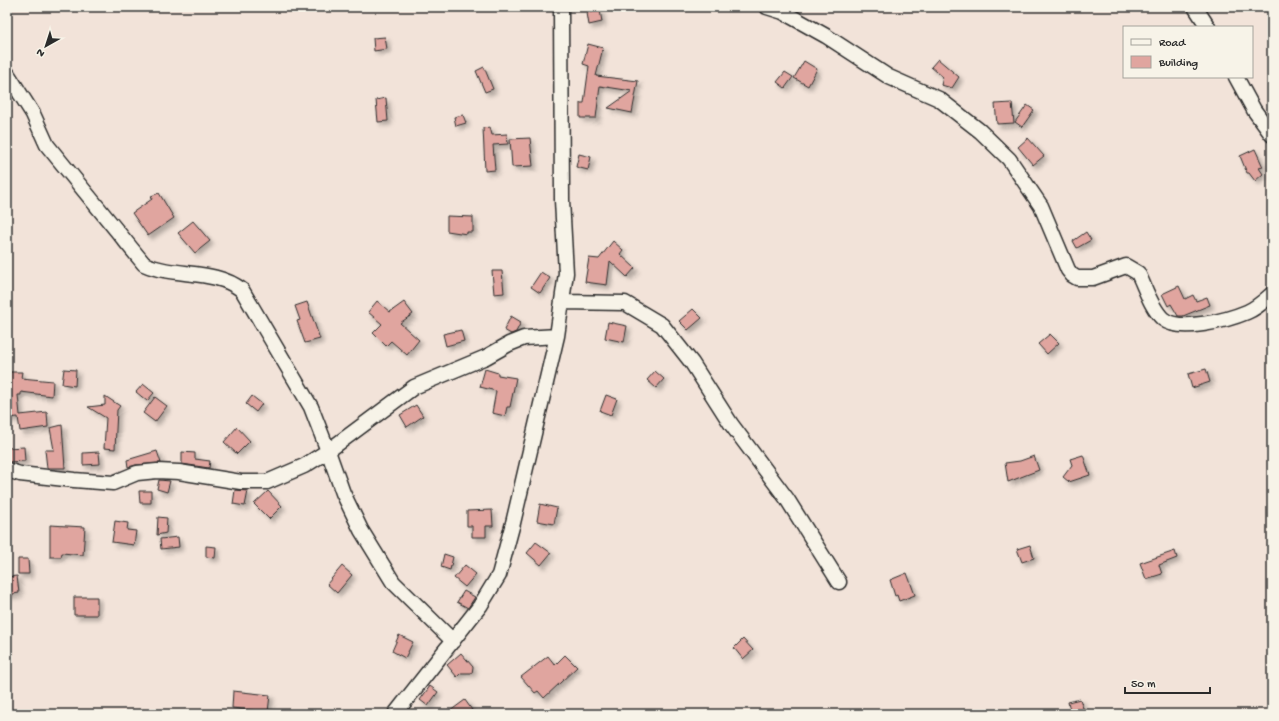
<svg xmlns="http://www.w3.org/2000/svg" width="1279" height="721" font-family="'Gochi Hand',sans-serif">
	<defs>
		<filter id="shadow"><feDropShadow dx="3.5" dy="3.5" stdDeviation="2" flood-color="#0004"/></filter>
	</defs>
	<rect width="100%" height="100%" fill="#f2e3d9"/>
	<filter id="ink" filterUnits="userSpaceOnUse"><feTurbulence type="fractalNoise" baseFrequency=".025" numOctaves="2"/><feDisplacementMap in="SourceGraphic" scale="8" xChannelSelector="R" yChannelSelector="G"/><feConvolveMatrix kernelMatrix="1 2 1 2 8 2 1 2 1" color-interpolation-filters="sRGB"/></filter>
	<g filter="url(#ink)">
		<!-- building -->
		<path fill="#e0a59f" stroke="#2b2b2b" filter="url(#shadow)" d="M600,10L602,22L589,25L587,13Z
			M385,37L387,49L374,51L373,38Z
			M588,44L603,48L596,76L638,81L632,113L608,108L632,91L600,86L596,118H580V103H584L589,66L583,64Z
			M938,59L959,77L952,88L941,85L943,77L931,67Z
			M804,61L817,69L808,86L794,78Z
			M484,67L493,89L485,92L476,71Z
			M785,72L793,77L785,88L777,82Z
			M386,98L388,121L378,122L376,100Z
			M1012,103L1014,123L997,124L995,104Z
			M1027,105L1034,110L1022,127L1015,122Z
			M463,115L466,123L456,126L454,117Z
			M490,127L492,135L507,134L508,144L493,145L495,170L485,171L483,128Z
			M530,138L533,166L512,167L510,139Z
			M1028,138L1044,156L1033,165L1018,147Z
			M1255,149L1263,167L1259,168L1263,174L1255,181L1249,173H1247L1240,156Z
			M579,154L591,157L588,170L576,167Z
			M159,193L174,218L148,236L132,213L152,199L151,196Z
			M447,216L473,217V232H467V234L447,231Z
			M193,221L210,241L195,253L178,233Z
			M1086,232L1091,240L1077,248L1073,241Z
			M613,241L623,250L620,254L635,268L627,277L610,261L607,285L585,282L589,258L599,259Z
			M492,271H502L504,293L494,294Z
			M541,272L550,278L540,293L531,287Z
			M1179,286L1185,299L1193,295L1196,301L1207,297L1210,305L1183,316H1178L1171,304L1168,306L1162,294Z
			M377,301L390,312L404,302L413,314L400,323L419,340L407,355L391,341L386,346L373,333L382,324L368,312Z
			M307,302L320,339L305,343L297,321L300,320L295,306Z
			M693,309L702,318L688,330L679,321Z
			M511,316L521,322L516,332L511,334L504,330Z
			M608,322L627,326L624,342L605,338Z
			M461,330L464,341L446,346L443,334Z
			M1050,334L1059,343L1047,354L1038,344Z
			M64,369L76,370L75,386L62,384Z
			M485,369L498,373V375L516,378L510,407H507L505,416L492,413L496,391L480,387Z
			M1206,369L1210,382L1192,388L1188,374Z
			M655,371L664,379L656,388L647,380Z
			M7,372H22L21,378L53,381L52,396L21,392V395H18L20,415L47,412L48,427L20,431L18,417L7,418Z
			M143,384L154,393L147,401L136,392Z
			M606,395L617,399L611,415L600,411Z
			M105,396L120,406L117,410L115,449L104,448L106,418L88,407L105,405Z
			M252,396L262,404L256,412L246,404Z
			M155,397L167,406L155,422L143,413Z
			M416,405L423,416L407,427L400,415Z
			M62,425L65,468H47L45,450H54L50,428Z
			M237,427L250,441L237,454L224,442Z
			M24,447L25,461L8,462L7,448Z
			M157,451L161,463L136,465L128,467L127,460Z
			M99,452L100,464L83,465V453Z
			M182,452L195,453V459L210,461L209,468L182,464Z
			M1083,455L1090,475L1069,482L1063,477L1072,465L1070,459Z
			M1034,456L1039,470L1008,482L1005,463L1020,461Z
			M159,480L170,481L167,492L157,489Z
			M235,490L248,491L245,506L233,504Z
			M139,491H151V503H140Z
			M268,491L282,506L269,519L254,504Z
			M540,504L557,508L554,524L537,521Z
			M492,510L493,526H486V537H472V526H467V511Z
			M158,517L167,518L166,533L157,535Z
			M115,521L128,523L127,530L136,531L134,545L112,542Z
			M50,525L85,527L83,555L62,553L61,557H50Z
			M178,537L179,547L161,549L160,539Z
			M536,542L551,553L541,565L527,553Z
			M1030,545L1034,558L1022,562L1017,549Z
			M206,546L216,547L215,558L206,557Z
			M1175,551L1177,558L1159,565L1162,574L1146,579L1140,563Z
			M444,554L453,557L450,570L441,567Z
			M18,559H28L29,574H18Z
			M465,565L476,574L465,587L454,578Z
			M342,566L352,575L337,593L327,584Z
			M907,573L915,595L899,601L897,595L895,596L890,580Z
			M17,576L19,593L7,595V577Z
			M464,591L475,597L468,608L457,602Z
			M74,597H97V615H74Z
			M399,635L413,642L405,658L392,651Z
			M743,639L753,650L743,659L734,648Z
			M461,653L473,667L472,673H461L457,677L447,665Z
			M565,655L577,667L544,698L538,691L535,693L521,677L548,656L555,665Z
			M430,686L438,692L428,706L420,700Z
			M233,691L270,695L268,712L232,708Z
			M1080,699L1085,714H1071L1068,702Z
			M465,700L472,710L466,714H446Z"/>
		<g fill="none" stroke-linecap="round" stroke-linejoin="round">
			<!-- minor casing -->
			<g stroke="#2b2b2b" stroke-width="17">
				<path id="minor" d="M767,7L783,12L826,36L889,77L939,99L980,131L1009,159L1041,206L1068,270L1072,275L1077,278H1093L1126,266L1138,273C1145,287 1151,308 1163,319C1180,333 1228,320 1247,312C1257,308 1264,301 1272,294
					M1195,7L1208,27
					M7,73L33,114L47,145L144,264C175,278 214,268 242,290L311,407L328,451L304,466L267,482H241L179,472L157,471L137,473L113,483L74,480L20,474L7,470
					M1236,77L1254,110L1272,135
					M562,302L625,303L662,325L692,363L731,424L787,499L839,582
					M453,641L393,582L361,530L343,493L328,451L414,387L486,357L509,344L524,338L557,336
					M395,714L480,606L499,575L513,523L557,336L566,273L562,200L561,7"/>
			</g>
			<!-- minor -->
			<use href="#minor" stroke="#f7f3e8" stroke-width="14"/>
		</g>
	</g>
	<!-- margin -->
	<rect width="1279" height="721" fill="none" stroke="#f7f3e8" stroke-width="24"/>
	<rect x="12" y="12" width="1255" height="697" fill="none" stroke="#2b2b2b" stroke-width="1.5" filter="url(#ink)"/>
	<!-- legend -->
	<rect x="1123" y="26" width="130" height="52" fill="#f7f3e8" stroke="#a5a39c"/>
	<rect x="1131" y="39" width="20" height="6" fill="#f7f3e8" stroke="#a5a39c"/>
	<text x="1159" y="46" font-size="12" fill="#2b2b2b">Road</text>
	<rect x="1131" y="56" width="20" height="12" fill="#e0a59f" stroke="#a5a39c"/>
	<text x="1159" y="66" font-size="12" fill="#2b2b2b">Building</text>
	<!-- north arrow -->
	<g transform="translate(46 46) rotate(219)" stroke="#f7f3e8" stroke-width="3" paint-order="stroke">
	<path d="M0-3L7 15L0 10L-7 15Z" fill="#2b2b2b"/>
	<text y="-6" font-size="11" font-weight="bold" text-anchor="middle" fill="#2b2b2b">N</text>
	</g>
	<!-- scale -->
	<path d="M1125 687v6h85v-6" fill="none" stroke="#2b2b2b" stroke-width="2"/>
	<text x="1131" y="687" font-size="12" fill="#2b2b2b" stroke="#f7f3e8" stroke-width="3" paint-order="stroke">50 m</text>
</svg>
